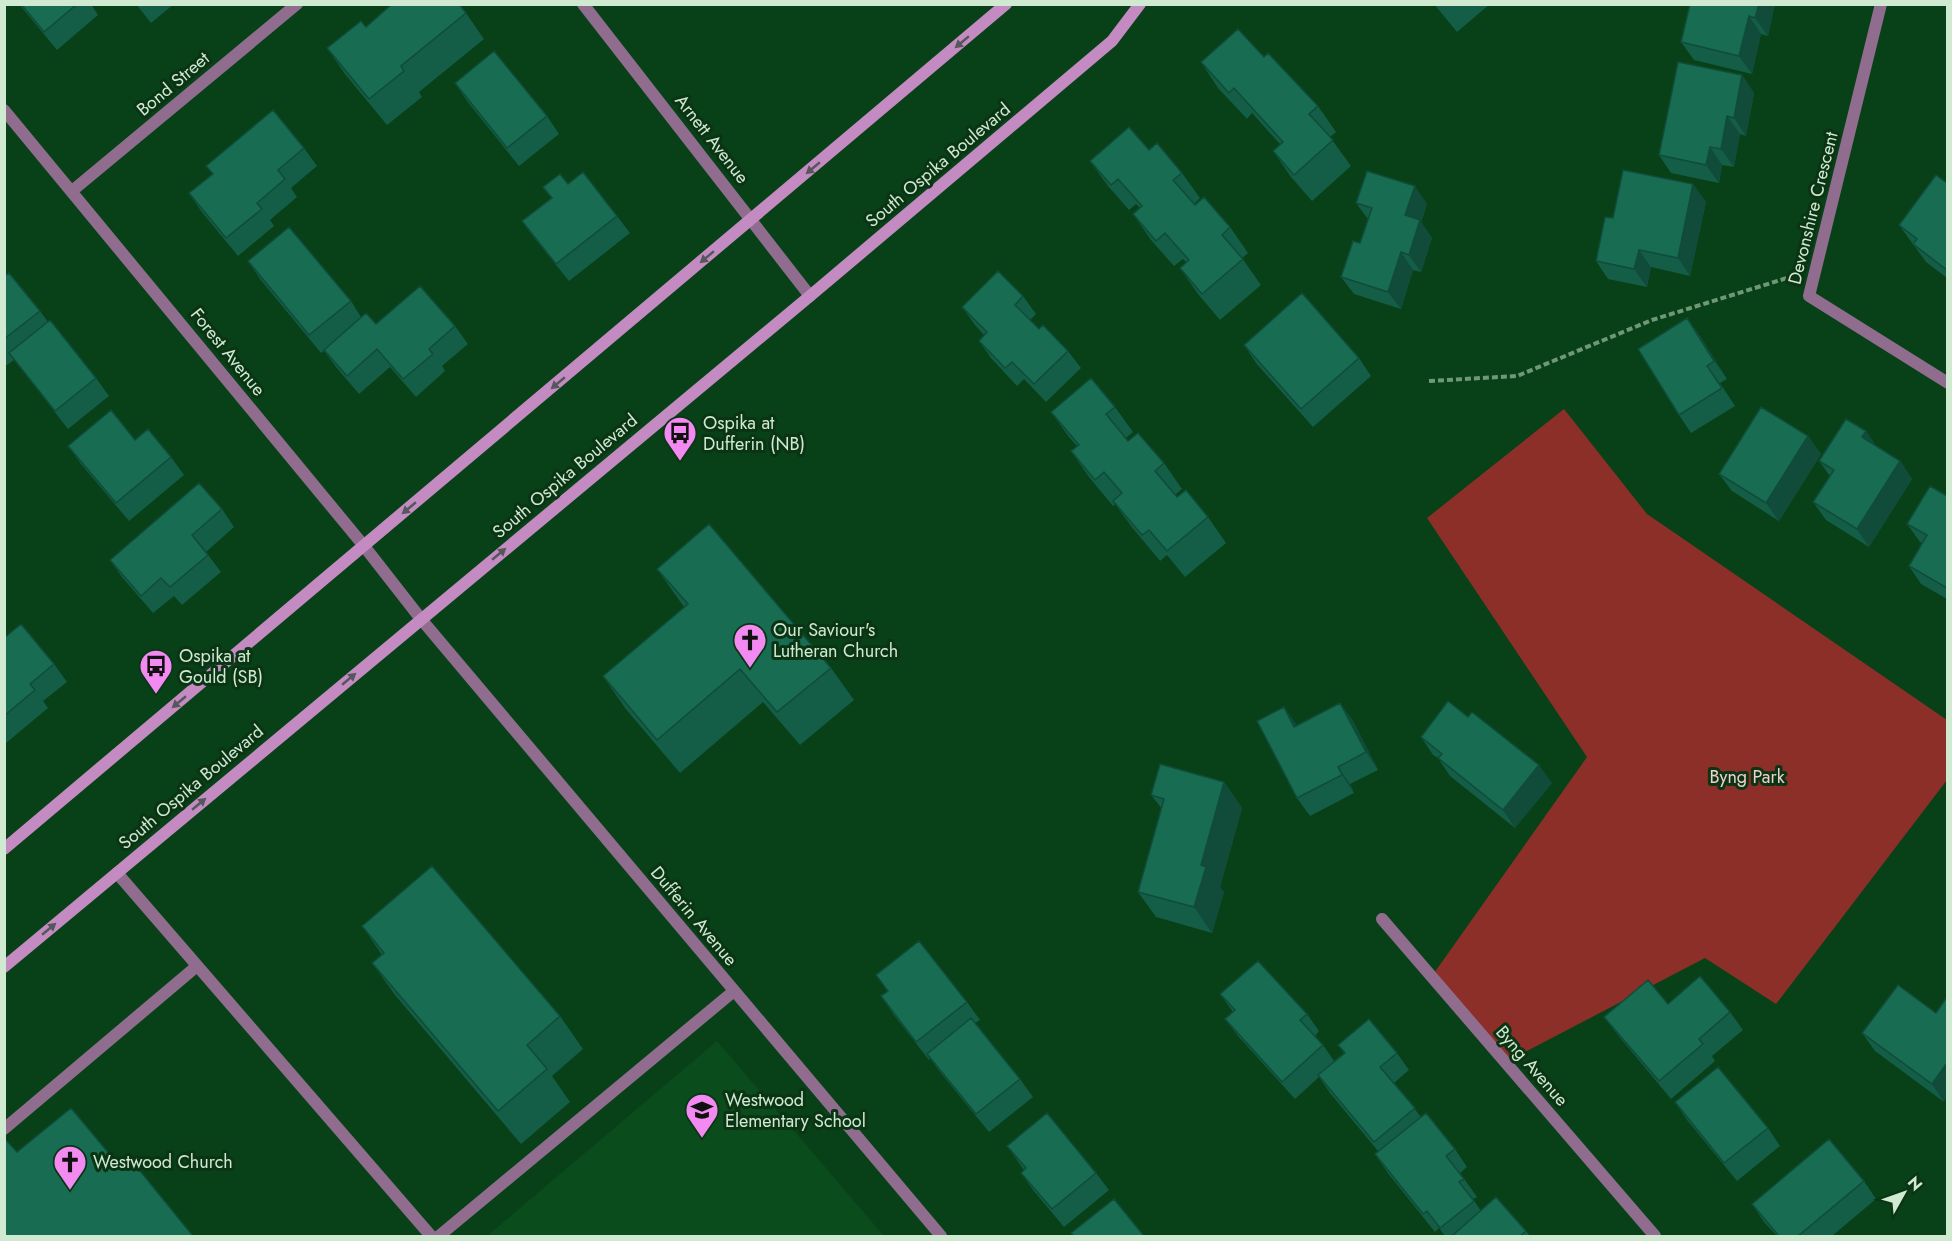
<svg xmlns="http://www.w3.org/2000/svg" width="1952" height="1241" font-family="Jost,sans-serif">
	<rect width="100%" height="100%" fill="#084118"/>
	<!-- built -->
	<path fill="#0b4c1d" d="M717,1041L884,1236H487Z"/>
	<!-- green -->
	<path fill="#8b2f28" d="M1564,409L1647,514L1947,720V780L1776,1004L1705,958L1504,1063L1432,976L1587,757L1427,518Z"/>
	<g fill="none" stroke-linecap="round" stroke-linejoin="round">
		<!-- path -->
		<path stroke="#6f9877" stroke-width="4" stroke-dasharray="6 3" stroke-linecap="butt" d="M1429,381L1517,376L1652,320L1787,278"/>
		<!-- lane -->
		<path stroke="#906d8f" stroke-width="12" d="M117,873L431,1236
			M4,1129L197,966
			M439,1236L734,991"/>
		<!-- street -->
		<path stroke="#906d8f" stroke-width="12" d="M583,4L810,296
			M1881,4L1809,296L1948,383
			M4,110L364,546L421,619L941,1236
			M72,191L297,4
			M1382,919L1655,1236"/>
		<!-- secondary -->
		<path stroke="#c38bc1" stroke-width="12" d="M4,849L1006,4
			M4,967L810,296L1112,41L1140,4"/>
	</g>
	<!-- wall -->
	<path fill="#145d47" d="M19,4H91L98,15L57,50Z
		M136,4H174L151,23Z
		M1434,4H1490L1457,32Z
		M1775,4L1768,36L1761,34L1752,74L1694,60L1681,42Z
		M466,13L484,39L419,92L422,97L387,125L345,74L327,48L366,27Z
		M1264,57L1318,106L1336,132L1330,137L1351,166L1312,201L1291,177L1273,151L1280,144L1252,113L1247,119L1218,88L1201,62Z
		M1742,75L1754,93L1746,136L1740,134L1734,167L1722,165L1719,183L1671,173L1659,155Z
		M455,83L547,116L559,134L519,166L467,101Z
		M304,148L317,166L291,188L297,197L270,220L274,226L238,256L201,211L189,193L212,174L206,166Z
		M1149,150L1182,173L1200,198L1194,204L1230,227L1248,253L1242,258L1261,285L1220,320L1198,294L1180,268L1186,262L1183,259L1174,266L1151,240L1133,214L1140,208L1136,204L1129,210L1108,186L1090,161Z
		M1947,183V278L1926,262L1899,225Z
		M1693,184L1706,202L1690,276L1651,267L1647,287L1608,279L1596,261L1613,218Z
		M543,187L617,216L630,233L569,281L535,239L522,221L551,198Z
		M1356,203L1427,204L1421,222L1432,238L1421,272L1413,270L1401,309L1354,294L1341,277L1360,243L1368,219Z
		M248,261L351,301L361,317L376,324L455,326L468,344L442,366L445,371L416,397L390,367L359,394L336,367L324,351L321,353L260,279Z
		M4,276L40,311L48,322L96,378L109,396L68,429L14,360L4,367Z
		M1023,296L1036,314L1030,320L1039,329L1068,351L1081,368L1046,402L1024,379L1017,386L991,358L979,341L984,335L975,325L962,307Z
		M1687,318L1700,336L1727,379L1720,383L1735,406L1691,433L1679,415Z
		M1244,345L1359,358L1371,376L1313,427L1256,363Z
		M1115,407L1133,432L1126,438L1128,441L1164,463L1182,489L1175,495L1177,497L1208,517L1226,543L1185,577L1167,555L1160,561L1131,526L1115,504L1113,506L1089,477L1071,451L1077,446L1069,437L1051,412Z
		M1866,431L1876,446L1900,461L1912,479L1869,547L1826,520L1813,502L1830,476L1819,461Z
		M1808,436L1821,454L1779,521L1732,491L1719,474Z
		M68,446L171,457L184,475L129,521L81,464Z
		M1947,496V599L1921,584L1909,566L1922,543L1920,542L1907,524Z
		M222,509L234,527L206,552L221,572L182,605L174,596L153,613L122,577L110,560Z
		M657,569L831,668L854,700L800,745L763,702L680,773L625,708L603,676L684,607Z
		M4,638L54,664L67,682L43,701L48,708L6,743L4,741Z
		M1340,703L1353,721L1378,770L1350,784L1354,793L1310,816L1297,798V726Z
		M1421,737L1552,783L1515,828L1450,776L1438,758L1433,755Z
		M1224,782L1242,808L1220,887L1224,892L1212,933L1156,917L1138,892L1162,809L1151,795Z
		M362,926L560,1016L583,1049L552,1076L570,1102L521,1144L395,995L372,963L382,955Z
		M876,975L967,1002L980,1020L975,1023L1020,1079L1033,1097L989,1132L940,1072L930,1058L929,1060L893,1014L881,996L887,991Z
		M1220,994L1307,1014L1319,1031L1315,1036L1323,1045L1334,1061L1344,1053L1338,1045L1397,1053L1409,1070L1394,1083L1421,1117L1455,1149L1467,1167L1460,1173L1477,1197L1473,1199L1481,1211L1526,1231L1530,1236H1445L1439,1228L1435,1232L1387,1172L1375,1154L1378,1151L1330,1093L1319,1077L1295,1099L1238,1036L1225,1019L1233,1012Z
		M1668,1004L1730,1012L1743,1030L1712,1056L1715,1061L1671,1099L1617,1034L1604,1017Z
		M1936,1013L1944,1102L1875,1051L1862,1033Z
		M1675,1102L1768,1128L1780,1146L1737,1181L1687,1120Z
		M1007,1146L1096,1173L1109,1190L1064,1227L1033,1190L1021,1173L1024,1170Z
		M1864,1181L1876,1199L1832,1236H1777L1764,1222L1752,1204Z"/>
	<!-- shaded-wall -->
	<path fill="#104c39" d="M1759,4H1775L1768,36L1755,18Z
		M1749,16L1761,34L1752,74L1739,56Z
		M1742,75L1754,93L1746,136L1734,118Z
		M1727,116L1740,134L1734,167L1721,149Z
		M1710,147L1722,165L1719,183L1706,165Z
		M1693,184L1706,202L1690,276L1678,258Z
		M1415,186L1427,204L1421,222L1432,238L1421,272L1409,255L1405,215Z
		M1639,250L1651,267L1647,287L1634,269Z
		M1401,252L1413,270L1401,309L1388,292Z
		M1687,318L1700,336L1727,379L1714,361Z
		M1866,431L1878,449L1862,437Z
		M1808,436L1821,454L1779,521L1766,503Z
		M1900,461L1912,479L1869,547L1857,529Z
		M1340,703L1353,721L1378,770L1366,752Z
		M1284,707L1297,725L1307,745L1294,727Z
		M1539,765L1552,783L1515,828L1503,810Z
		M1338,767L1350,784L1354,793L1342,775Z
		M1224,782L1242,808L1220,887L1224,892L1212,933L1194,907L1201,865Z
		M1947,1063V1097L1944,1102L1932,1084Z"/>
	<!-- building -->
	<path fill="#176c52" stroke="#104c39" stroke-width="1.5" d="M21,4H77L44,32Z
		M392,4H459L466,13L401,66L404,71L369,99L327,48L361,21L366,27Z
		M1690,4H1759L1755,18L1749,16L1739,56L1681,42Z
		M1238,29L1264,57L1268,53L1318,106L1309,114L1333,140L1294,175L1273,151L1283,142L1234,88L1229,93L1201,62Z
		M494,51L547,116L507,148L455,83Z
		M1678,62L1742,75L1734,118L1727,116L1721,149L1710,147L1706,165L1659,155Z
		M273,110L304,148L278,170L285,179L257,203L262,209L226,238L189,193L213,174L206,166Z
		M1129,127L1149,150L1157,143L1182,173L1173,180L1195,205L1204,197L1230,227L1222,235L1243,259L1202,294L1180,268L1189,260L1165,233L1156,241L1133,214L1142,206L1118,179L1111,185L1090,161Z
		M1623,170L1693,184L1678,258L1639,250L1634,269L1596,261L1605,217L1613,218Z
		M1367,171L1415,186L1405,215L1420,220L1409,255L1401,252L1388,292L1341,277L1353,241L1360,243L1372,208L1356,203Z
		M583,172L617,216L556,264L522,221L552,198L543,187L560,174L568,184Z
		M1936,175L1947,183V270L1913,244L1917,239L1899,225Z
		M289,227L351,301L309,335L248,261Z
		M998,271L1023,296L1015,305L1039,329L1043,325L1068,351L1034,384L1012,362L1005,368L979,341L987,332L962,307Z
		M9,273L40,311L4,339V276Z
		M420,286L455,326L429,349L433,354L403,379L377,349L347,376L324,350L366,313L376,324Z
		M1302,293L1359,358L1301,409L1244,345Z
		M1687,318L1714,361L1707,366L1722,388L1679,415L1638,349Z
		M50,320L96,378L55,411L9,353Z
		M1091,378L1115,407L1106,414L1128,441L1138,433L1164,463L1155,471L1177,497L1186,490L1208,517L1167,551L1149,530L1142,535L1113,501L1122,493L1104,472L1095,480L1071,451L1079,445L1051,412Z
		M1761,407L1808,436L1766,503L1719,474Z
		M111,410L135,440L148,429L171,457L116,503L68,446Z
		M1846,419L1866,431L1862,437L1900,461L1857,529L1813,502L1834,470L1819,461Z
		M199,483L222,509L192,535L208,555L170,587L161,578L141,596L110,560Z
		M1930,486L1947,496V588L1909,566L1927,535L1907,524Z
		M709,524L831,668L777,712L740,669L657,740L603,676L688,604L657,569Z
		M21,624L54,664L30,684L35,690L4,716V638Z
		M1448,701L1468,717L1472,712L1539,765L1503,810L1438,758L1442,754L1421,737Z
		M1340,703L1366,752L1338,767L1342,775L1297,798L1257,721L1284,707L1294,727Z
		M1160,764L1224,782L1201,865L1206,867L1194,907L1138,892L1164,799L1151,795Z
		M432,866L560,1016L527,1045L547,1069L498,1111L372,963L384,953L362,926Z
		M919,941L967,1002L916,1042L881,996L888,991L876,975Z
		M1258,961L1307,1014L1300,1020L1323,1045L1282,1082L1225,1019L1235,1010L1220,994Z
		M1700,976L1730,1012L1699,1039L1703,1044L1659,1081L1604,1017L1648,980L1668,1004Z
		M1898,985L1936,1013L1947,997V1063L1932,1084L1862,1033Z
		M971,1018L1020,1079L976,1114L927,1054Z
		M1369,1019L1397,1053L1380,1067L1415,1108L1374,1142L1318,1075L1345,1053L1338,1045Z
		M1718,1067L1768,1128L1724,1163L1675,1102Z
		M71,1108L122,1169L132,1161L193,1236H4V1138L17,1152Z
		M1047,1113L1096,1173L1052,1209L1021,1173L1026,1168L1007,1146Z
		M1426,1113L1455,1149L1446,1156L1464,1179L1459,1182L1474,1201L1440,1228L1427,1211L1423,1214L1375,1154Z
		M1829,1139L1864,1181L1798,1236H1779L1752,1204Z
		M1496,1197L1526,1231L1520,1236H1452Z
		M1114,1199L1144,1236H1074L1071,1233Z"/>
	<!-- one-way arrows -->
	<defs><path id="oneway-solid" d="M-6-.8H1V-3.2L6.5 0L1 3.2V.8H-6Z" transform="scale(1.5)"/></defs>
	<g fill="#55575a">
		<use href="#oneway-solid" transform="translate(962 42) rotate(140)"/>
		<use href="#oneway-solid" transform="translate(813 168) rotate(140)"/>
		<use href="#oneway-solid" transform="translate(707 257) rotate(140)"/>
		<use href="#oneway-solid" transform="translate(558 383) rotate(140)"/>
		<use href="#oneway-solid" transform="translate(409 508) rotate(140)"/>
		<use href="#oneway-solid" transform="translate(499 554) rotate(-40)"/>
		<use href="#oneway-solid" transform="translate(349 679) rotate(-40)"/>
		<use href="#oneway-solid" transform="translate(179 702) rotate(140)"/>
		<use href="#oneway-solid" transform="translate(199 804) rotate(-40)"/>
		<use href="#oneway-solid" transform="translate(49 929) rotate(-40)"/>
	</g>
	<!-- icons -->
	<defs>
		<g id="bus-pin" transform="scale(1.725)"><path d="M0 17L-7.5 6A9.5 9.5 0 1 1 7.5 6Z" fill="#f38af1" stroke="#0b3415"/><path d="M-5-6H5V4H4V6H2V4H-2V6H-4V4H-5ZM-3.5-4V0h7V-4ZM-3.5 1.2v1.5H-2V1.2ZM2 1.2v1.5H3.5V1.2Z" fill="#111"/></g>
		<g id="church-pin" transform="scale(1.725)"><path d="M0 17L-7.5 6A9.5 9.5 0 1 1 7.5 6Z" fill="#f38af1" stroke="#0b3415"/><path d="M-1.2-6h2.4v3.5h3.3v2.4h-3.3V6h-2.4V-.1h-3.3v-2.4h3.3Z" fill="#111"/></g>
		<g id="school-pin" transform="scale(1.725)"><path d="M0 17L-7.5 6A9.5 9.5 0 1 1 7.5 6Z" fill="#f38af1" stroke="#0b3415"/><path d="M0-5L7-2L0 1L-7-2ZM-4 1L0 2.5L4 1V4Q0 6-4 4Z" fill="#111"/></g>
	</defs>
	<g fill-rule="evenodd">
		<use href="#bus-pin" x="680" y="433"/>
		<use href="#church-pin" x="750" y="640"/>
		<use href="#bus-pin" x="156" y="666"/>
		<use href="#school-pin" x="702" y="1110"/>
		<use href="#church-pin" x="70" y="1162"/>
	</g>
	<g text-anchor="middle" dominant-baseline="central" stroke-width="6" stroke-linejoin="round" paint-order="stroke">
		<!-- street labels -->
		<g font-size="18" fill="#cfead1" stroke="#0b3415">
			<text transform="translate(173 84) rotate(-40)">Bond Street</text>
			<text transform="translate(712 139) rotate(52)">Arnett Avenue</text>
			<text transform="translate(938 165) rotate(-40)">South Ospika Boulevard</text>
			<text transform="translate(1813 208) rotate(-76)">Devonshire Crescent</text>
			<text transform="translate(228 352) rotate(51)">Forest Avenue</text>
			<text transform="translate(565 476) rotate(-40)">South Ospika Boulevard</text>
			<text transform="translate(191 787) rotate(-40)">South Ospika Boulevard</text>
			<text transform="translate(694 916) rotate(50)">Dufferin Avenue</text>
			<text transform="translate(1532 1066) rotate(49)">Byng Avenue</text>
		</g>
		<!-- poi labels -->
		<g font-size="18" fill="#cfead1" stroke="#0b3415" text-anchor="start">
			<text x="703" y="423">Ospika at<tspan x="703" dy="21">Dufferin (NB)</tspan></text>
			<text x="773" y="630">Our Saviour's<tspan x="773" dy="21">Lutheran Church</tspan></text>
			<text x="179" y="656">Ospika at<tspan x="179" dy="21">Gould (SB)</tspan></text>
			<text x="725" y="1100">Westwood<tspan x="725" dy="21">Elementary School</tspan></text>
			<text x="93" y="1162">Westwood Church</text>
		</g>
		<!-- park labels -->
		<g font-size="18" fill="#efd0cb" stroke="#0b3415">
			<text x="1747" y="777">Byng Park</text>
		</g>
	</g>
	<!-- border -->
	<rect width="1952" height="1241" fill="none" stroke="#cfead1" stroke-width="12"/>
	<!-- north arrow -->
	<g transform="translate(1904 1193) rotate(50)" stroke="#0b3415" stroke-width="4.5" paint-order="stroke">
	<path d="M0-4.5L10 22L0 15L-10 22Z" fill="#cfead1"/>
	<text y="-9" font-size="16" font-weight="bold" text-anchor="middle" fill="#cfead1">N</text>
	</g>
</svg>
